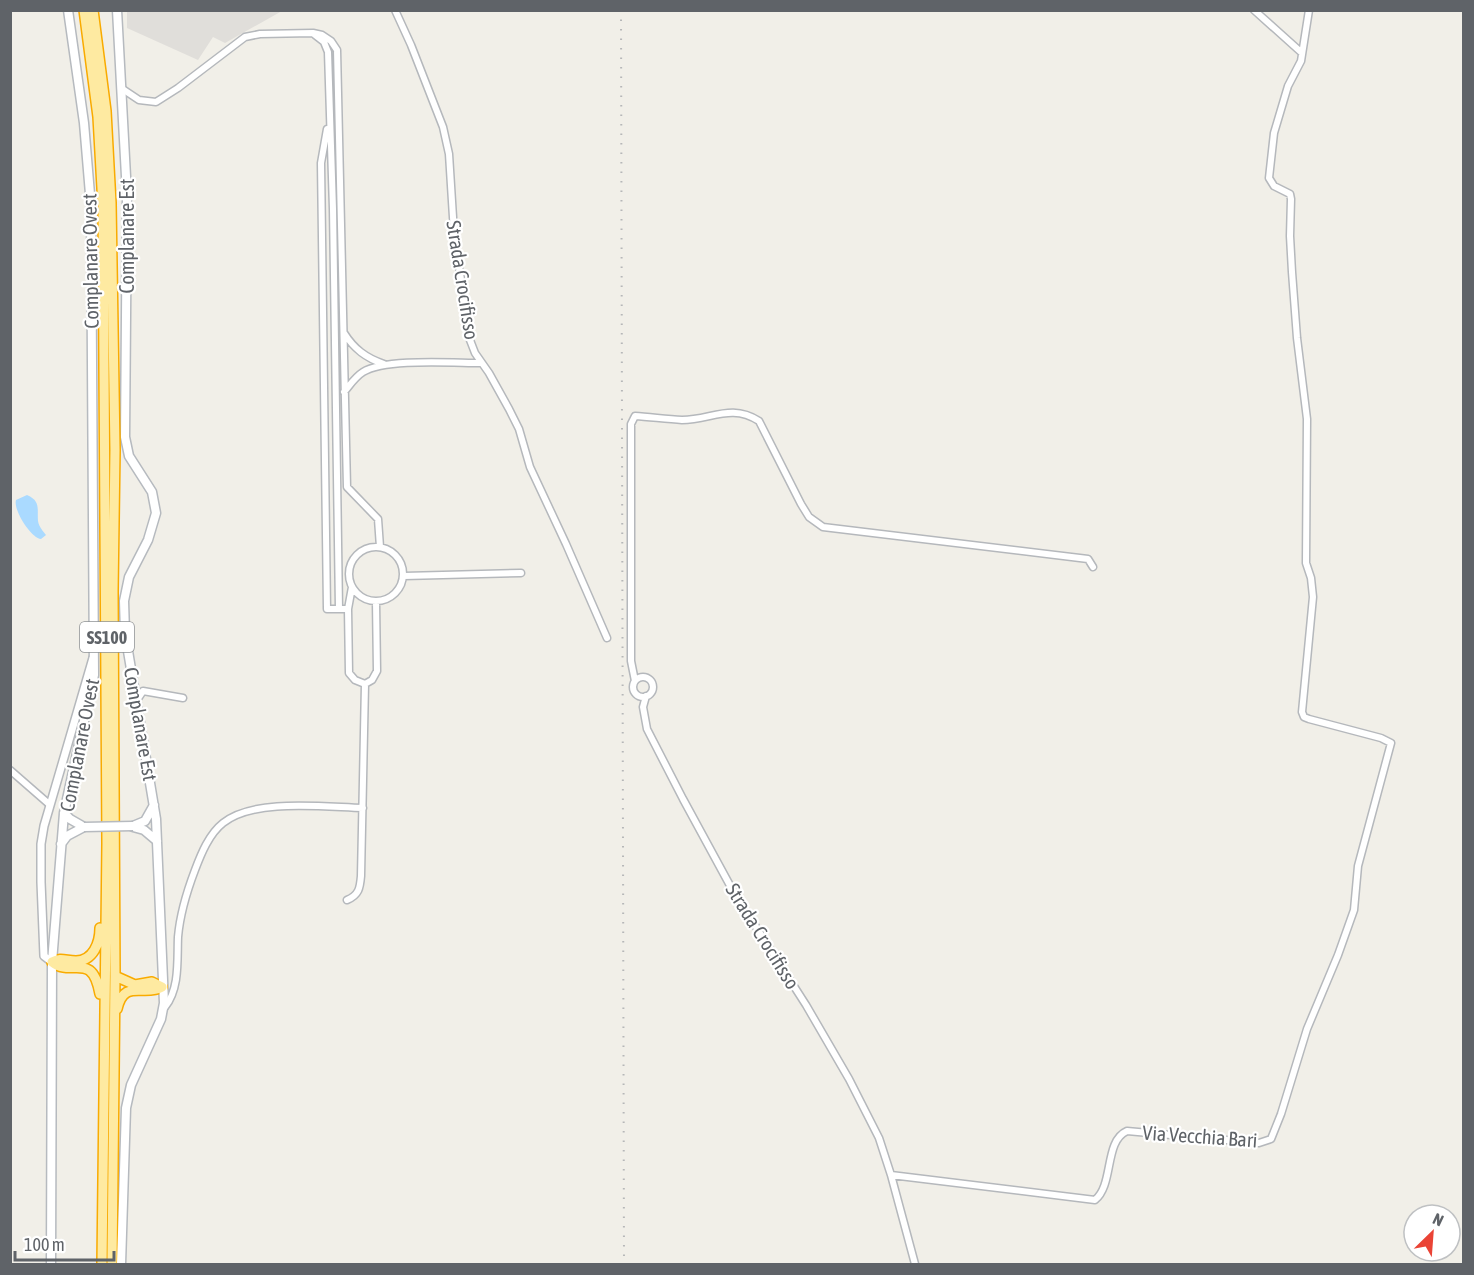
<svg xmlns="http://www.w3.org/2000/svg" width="1474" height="1275" font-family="'Asap Condensed',sans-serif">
	<rect width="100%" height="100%" fill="#f1efe8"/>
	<!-- industrial -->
	<path fill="#e0deda" d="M127,11L128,10L282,11L225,43L213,37L198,60L127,28Z"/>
	<!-- water -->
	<path fill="#aadaff" d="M27,495C41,501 37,509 38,521C39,527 43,531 46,535L41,539C31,538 13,510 16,500Z"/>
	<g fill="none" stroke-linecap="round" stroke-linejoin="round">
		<!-- minor casing -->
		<g stroke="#b5b8bc" stroke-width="9">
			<path id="minor" d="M395,10L411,45L443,127L449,154L454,233L470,340L475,353L489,373L509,409L519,429L530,467L566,544L607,638
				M1254,10L1302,53
				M315,35L324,42L328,52L333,209L339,609
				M121,88L139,100L156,102L178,88L245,37L260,34L313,33L322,35L331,41L337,50L347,487L378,519L380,547
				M327,129L321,163L327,609H348
				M344,333C354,349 366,358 384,364
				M344,392C350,385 355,377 363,372C385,358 453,363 481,363
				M349 574a27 27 0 1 1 54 0a27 27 0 1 1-54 0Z
				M404,576L521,573
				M352,587L348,609L349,673L355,680L365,684
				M633 687a10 10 0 1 1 20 0a10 10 0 1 1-20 0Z
				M635,681L631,661V424L635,416C650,417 666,419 682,420C711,420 731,403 759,421L801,504L809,517L823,527L1088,559L1093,567
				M646,696L643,707L647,729L683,799L733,891L806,1005L849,1079L879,1138L891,1175
				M137,700L143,691L183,698
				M10,770L49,804
				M347,900C359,895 360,888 361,876L365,684L372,680L377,671L376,602
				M165,1007C180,988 177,960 178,937C180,914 187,891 195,870C201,854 209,834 223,823C254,798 324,807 363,808
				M915,1264L891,1175L1095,1200C1114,1185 1104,1141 1127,1131L1259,1143L1271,1139L1281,1114L1307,1029L1338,955L1354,910L1358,866L1391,743L1381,738L1309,719L1304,717L1302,712L1313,597L1311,578L1306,563L1307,419L1297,338L1292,272L1290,236L1291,199L1290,194L1274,186L1269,178L1274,133L1288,86L1301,61L1309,10"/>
		</g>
		<!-- tertiary casing -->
		<g stroke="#b5b8bc" stroke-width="10">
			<path id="tertiary" d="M52,962L44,956L41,882V844L44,826L93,658"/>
		</g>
		<!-- secondary casing -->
		<g stroke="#b6babf" stroke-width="11">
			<path id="secondary" d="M117,10L127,195L125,437L129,456L152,492L156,513L148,540L129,577L124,601L125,633L156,819L164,1003L161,1019L131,1085L126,1108L121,1264
				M64,813L70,819L84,827
				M133,826L145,821L154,805
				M133,827L144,830L157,841
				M61,844L67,836L84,827
				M51,1264L52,962L64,813L94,675L91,206L84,123L68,10"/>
		</g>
		<!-- trunk casing -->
		<g stroke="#f9ab00" stroke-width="12">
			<path id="trunk" d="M84,10L98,117L103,206L107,843L102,1264
				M93,10L106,111L111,203L115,450L113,592L115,976L112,1264
				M52,962C61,957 66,961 76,961C93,961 100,943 100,928
				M52,962C72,978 92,950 100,994
				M115,976L135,985L152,982L162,987
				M117,1009C124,978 144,997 162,987"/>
		</g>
		<!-- minor -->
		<use href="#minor" stroke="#fff" stroke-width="6"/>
		<!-- tertiary -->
		<use href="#tertiary" stroke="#fff" stroke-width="7"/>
		<!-- secondary -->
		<use href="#secondary" stroke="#fff" stroke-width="8"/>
		<!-- trunk -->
		<use href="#trunk" stroke="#feeaa1" stroke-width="9"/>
		<!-- rail -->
		<path stroke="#b6b7b8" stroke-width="2" stroke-dasharray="1.5 8" stroke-linecap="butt" d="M621,10L624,1264"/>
		<!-- secondary-bridge casing -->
		<g stroke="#b6babf" stroke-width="11" stroke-linecap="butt">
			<path id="secondary-bridge" d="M84,827L133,826"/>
		</g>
		<!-- secondary-bridge -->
		<use href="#secondary-bridge" stroke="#fff" stroke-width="8"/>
	</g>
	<g text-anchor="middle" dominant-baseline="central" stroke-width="4.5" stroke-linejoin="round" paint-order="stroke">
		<!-- shield labels -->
		<rect fill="#fff" stroke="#8f9295" stroke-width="1.5" x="80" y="622" width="54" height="30" rx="4.5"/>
		<g font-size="18" font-weight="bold" fill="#5f6368">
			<text x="107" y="637">SS100</text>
		</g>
		<!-- street labels -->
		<g font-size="20" fill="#5f6368" stroke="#fff">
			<text transform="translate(126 236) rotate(-90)">Complanare Est</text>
			<text transform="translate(90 261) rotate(-91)">Complanare Ovest</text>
			<text transform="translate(463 280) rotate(81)">Strada Crocifisso</text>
			<text transform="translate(141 724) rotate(80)">Complanare Est</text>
			<text transform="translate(79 745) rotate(-79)">Complanare Ovest</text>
			<text transform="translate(763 936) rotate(58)">Strada Crocifisso</text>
			<text transform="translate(1200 1136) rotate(4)">Via Vecchia Bari</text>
		</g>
	</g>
	<!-- border -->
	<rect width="1474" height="1275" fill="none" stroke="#5f6368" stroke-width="24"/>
	<!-- north arrow -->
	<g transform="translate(1432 1233) rotate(25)"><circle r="28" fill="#ffffff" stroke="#bfc1c3" stroke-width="1.5"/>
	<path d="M0-4.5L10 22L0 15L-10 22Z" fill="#ea4335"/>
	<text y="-9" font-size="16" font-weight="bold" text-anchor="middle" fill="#5f6368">N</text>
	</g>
	<!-- scale -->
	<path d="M15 1251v9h99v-9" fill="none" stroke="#5f6368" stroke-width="3"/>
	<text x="24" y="1251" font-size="18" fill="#5f6368" stroke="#ffffff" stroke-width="4.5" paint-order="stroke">100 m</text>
</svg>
